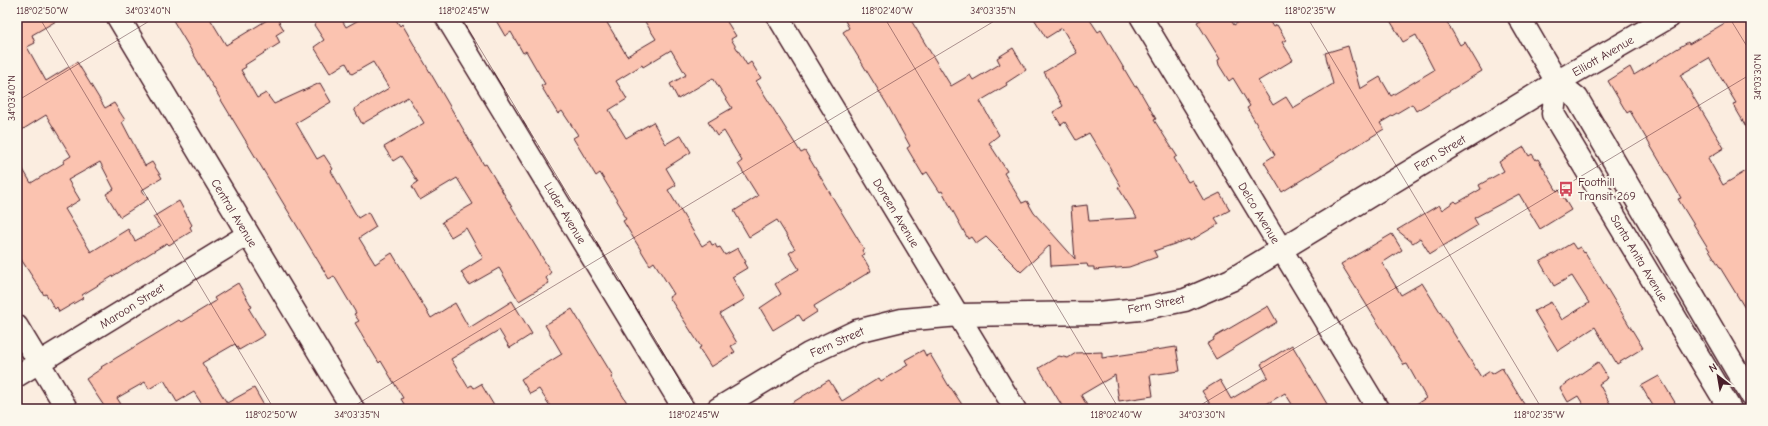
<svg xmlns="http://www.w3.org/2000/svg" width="1768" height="426" font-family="'Comic Neue',sans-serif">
	<rect width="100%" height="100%" fill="#fbede0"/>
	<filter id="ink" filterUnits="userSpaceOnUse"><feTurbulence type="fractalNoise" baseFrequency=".025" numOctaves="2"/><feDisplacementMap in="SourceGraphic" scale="8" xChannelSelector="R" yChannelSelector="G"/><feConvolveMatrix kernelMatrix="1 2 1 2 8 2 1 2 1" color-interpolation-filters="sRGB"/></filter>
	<g filter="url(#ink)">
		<!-- building -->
		<path fill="#fbc3b0" stroke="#4a1f2b" d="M17,17H63L32,35L35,43L27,47L46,81L77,62L105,108L114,103L125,120L122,122L145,166L152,162L162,178L142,190L148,199L120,217L106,194L114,189L100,162L68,180L80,200L65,209L91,252L128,229L135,241L160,227L153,217L179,201L192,225L190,227L192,231L169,245L167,243L82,295L83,298L59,312L57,307L55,309L46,294L44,295L17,253V159L31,183L64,163L63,161L71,156L46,115L17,133Z
			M171,17H209L226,45L272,17H276L284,30L276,35L280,43L245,65L246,67L241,70L257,98L266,93L274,104L320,83L331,102L296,123L317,159L324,155L333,169L331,171L358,218L368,212L376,227L359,238L375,264L392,253L431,318L455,303L469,328L512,301L532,334L510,348L499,330L451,359L468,387L472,385L474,388L481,384L496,409H407L401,399L403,398L381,361L379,363L355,323L359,321L354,314L356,313L334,276L329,279Z
			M312,17H340L346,27L364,17H394L400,26L402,24L484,165L486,164L551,272L546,278L549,283L519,301L499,268L469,285L461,272L483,258L466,228L451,237L442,222L473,204L457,178L420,200L412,186L418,182L401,156L393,161L384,147L424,123L408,97L362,124L354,109L389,88L373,62L352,74L346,63L330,73L314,47L324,40L314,25L316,24Z
			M494,17H594L596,19L600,17L603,22L606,21L627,56L656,39L642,17H724L736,36L731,39L747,65L751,62L761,78L756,81L774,110L801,153L805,151L836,203L864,249L862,250L864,254L862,255L871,271L814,306L817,312L803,321L799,315L796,316L773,330L760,308L781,294L775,284L799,269L789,253L795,249L777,220L749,237L734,211L758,196L738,164L742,161L724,131L717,136L708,122L732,108L713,78L678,99L670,84L686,75L671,50L643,67L642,65L616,81L627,99L609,110L626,138L653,122L666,144L681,135L691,152L666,168L676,185L668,190L702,246L710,241L712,245L715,244L717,248L720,247L725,255L738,248L746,262L744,263L747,268L732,277L745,299L720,314L737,343L731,346L735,352L711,367L699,348L701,347L669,297L674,294L654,262L650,265L623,221L626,219L622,213L624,212L600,173L596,176L573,138L578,135L562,111L558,114L541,86L545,84L526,51L523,53L511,32L505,36Z
			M843,17H909L951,86L970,75L973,80L1000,64L997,58L1013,48L1026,70L1006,83L1007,85L980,101L999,135L989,143L1007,171L1004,173L1022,203L1027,201L1034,213L1075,259L1071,207L1087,205L1089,221L1137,218L1118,187L1121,186L1089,133L1076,140L1065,122L1061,125L1053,112L1063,106L1044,72L1077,53L1062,28L1046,38L1033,17H1088L1098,32L1101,30L1135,87L1137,86L1156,119L1154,120L1177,156L1174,158L1188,182L1192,180L1204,201L1220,193L1230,210L1215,218L1219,224L1190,241L1189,239L1154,251L1157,257L1129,267L1094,270V267H1088L1087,264L1051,266L1050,245L1021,272L986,237L976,244L971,237L968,239L942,191L940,192L927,172L923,175L907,148L910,146L888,106L843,32L849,28Z
			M1206,17H1229L1234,25L1247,17H1267L1273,27L1277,25L1286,40L1282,42L1293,60L1258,81L1273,105L1286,97L1293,108L1333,84L1325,53L1348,46L1360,89L1380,77L1391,96L1434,70L1416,35L1403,42L1388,17H1444L1460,45L1465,42L1482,71L1416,111L1412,104L1380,123L1384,129L1282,192L1264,162L1275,155L1247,108L1250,106L1233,78L1229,81L1219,65L1218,60L1220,59L1197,22Z
			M1735,17H1751V135L1733,104L1736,103L1709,58L1680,75L1724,148L1708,158L1723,185L1751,168V318L1678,199L1681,198L1676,189L1630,111L1627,113L1608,81L1630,67L1634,75L1688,42L1689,44Z
			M1524,147L1529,156L1532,154L1536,160L1538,159L1557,191L1559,190L1571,210L1540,229L1519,194L1474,218L1478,225L1430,254L1420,238L1413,243L1397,230L1439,205L1442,210L1455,201L1457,203L1481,189L1479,185L1504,171L1499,162Z
			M1392,234L1402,250L1382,263L1401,295L1422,283L1481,377L1490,371L1492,374L1502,368L1527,409H1408L1426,398L1407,364L1404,365L1341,264Z
			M1572,243L1576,249L1580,247L1584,253L1585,252L1643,348L1617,364L1595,327L1558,351L1534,311L1551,302L1562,320L1589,303L1572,276L1554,286L1540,262Z
			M238,283L252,307L249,309L265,335L239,350L235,344L202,363L227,403L254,388L266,409H205L194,392L177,402L164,380L149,389L145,382L117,398L124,409H106L86,379L102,368L101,367L174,323L179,320L181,322L216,301L214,298Z
			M1268,306L1277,322L1216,359L1207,344L1214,340L1213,338Z
			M572,309L613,376L611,377L631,409H552L539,389L530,394L521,379L562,354L545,325Z
			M1292,345L1330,409H1295L1285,393L1258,409H1213L1202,391L1220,380L1231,399L1268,377L1261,364Z
			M1176,347L1180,371L1150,375L1153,396L1119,401L1115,375L1081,395L1089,409H1064L1039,368L1059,356L1068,358L1076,353L1102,352V358Z
			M923,350L926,356L930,354L950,388H951L965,409H782L829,380L842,401L879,378L881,381L908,365L905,360Z
			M1598,362L1608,378L1599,384L1613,409H1586L1578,396L1568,402L1560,388Z
			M1659,376L1679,409H1655L1641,386Z"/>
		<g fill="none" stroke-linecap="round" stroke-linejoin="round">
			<!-- street casing -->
			<g stroke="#4a1f2b" stroke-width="24">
				<path id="street" d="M446,17L684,409
					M778,17L1015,409
					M1141,17L1378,409
					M17,326L67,409
					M17,376L247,235"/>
			</g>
			<!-- secondary casing -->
			<g stroke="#4a1f2b" stroke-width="25">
				<path id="secondary" d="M118,17L353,409
					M718,409L809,354L857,331L902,320L925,318L959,315L1097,313L1140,309L1185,300L1231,280L1557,82L1669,17"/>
			</g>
			<!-- primary casing -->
			<g stroke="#4a1f2b" stroke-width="25">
				<path id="primary" d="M1519,17L1557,82L1577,98L1751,395
					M1557,82L1553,114L1730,409"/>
			</g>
			<!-- street -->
			<use href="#street" stroke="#fbf7ec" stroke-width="21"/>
			<!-- secondary -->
			<use href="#secondary" stroke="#fbf7ec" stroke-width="22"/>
			<!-- primary -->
			<use href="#primary" stroke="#fbf7ec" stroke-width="22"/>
		</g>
	</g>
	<!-- ticks -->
	<path fill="none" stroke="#4a1f2b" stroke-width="1" stroke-opacity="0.45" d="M39,17L274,409M461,17L697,409M884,17L1119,409M1307,17L1542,409M1729,17L1751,53M17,101L156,17M349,409L1001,17M1194,409L1751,74"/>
	<!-- icons -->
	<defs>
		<g id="bus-bare" transform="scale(1.2)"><path d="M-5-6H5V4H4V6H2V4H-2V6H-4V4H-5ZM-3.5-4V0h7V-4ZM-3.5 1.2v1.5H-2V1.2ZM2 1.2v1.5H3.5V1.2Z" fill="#d1495b" stroke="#fbf7ec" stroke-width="2.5" paint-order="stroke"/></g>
	</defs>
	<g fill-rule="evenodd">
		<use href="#bus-bare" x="1566" y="189"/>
	</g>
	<g text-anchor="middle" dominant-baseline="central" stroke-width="4" stroke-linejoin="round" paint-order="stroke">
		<!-- street labels -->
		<g font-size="12" fill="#4a1f2b" stroke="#fbf7ec">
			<text transform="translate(1603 56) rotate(-30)">Elliott Avenue</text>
			<text transform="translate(1440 153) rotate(-31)">Fern Street</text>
			<text transform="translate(234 213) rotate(59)">Central Avenue</text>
			<text transform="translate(565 213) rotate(59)">Luder Avenue</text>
			<text transform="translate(896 213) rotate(59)">Doreen Avenue</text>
			<text transform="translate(1259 213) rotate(59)">Delco Avenue</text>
			<text transform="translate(1639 258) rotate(59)">Santa Anita Avenue</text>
			<text transform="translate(1156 304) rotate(-11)">Fern Street</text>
			<text transform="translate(132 306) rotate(-32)">Maroon Street</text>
			<text transform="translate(837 342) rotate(-24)">Fern Street</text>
		</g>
		<!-- poi labels -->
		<g font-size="12" fill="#4a1f2b" stroke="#fbf7ec" text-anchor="start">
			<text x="1578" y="182">Foothill<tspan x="1578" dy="14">Transit 269</tspan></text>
		</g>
	</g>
	<!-- margin -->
	<rect width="1768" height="426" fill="none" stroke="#fbf7ec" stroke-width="44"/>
	<!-- north arrow -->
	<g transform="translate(1718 376) rotate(329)" stroke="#fbf7ec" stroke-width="3" paint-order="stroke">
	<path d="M0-3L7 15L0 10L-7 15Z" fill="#4a1f2b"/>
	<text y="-6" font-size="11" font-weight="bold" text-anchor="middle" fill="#4a1f2b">N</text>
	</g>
	<rect x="22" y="22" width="1724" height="382" fill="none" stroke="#4a1f2b" stroke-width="1.5"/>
	<g font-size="10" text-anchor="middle" fill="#4a1f2b">
		<text x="42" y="14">118°02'50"W</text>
		<text x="148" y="14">34°03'40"N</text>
		<text x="464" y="14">118°02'45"W</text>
		<text x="887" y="14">118°02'40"W</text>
		<text x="993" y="14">34°03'35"N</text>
		<text x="1310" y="14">118°02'35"W</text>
		<text transform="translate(1757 77) rotate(-90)" y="4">34°03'30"N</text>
		<text transform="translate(11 98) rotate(-90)" y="4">34°03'40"N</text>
		<text x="271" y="418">118°02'50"W</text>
		<text x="357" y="418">34°03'35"N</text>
		<text x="694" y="418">118°02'45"W</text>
		<text x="1116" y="418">118°02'40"W</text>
		<text x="1202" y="418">34°03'30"N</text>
		<text x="1539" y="418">118°02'35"W</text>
	</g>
</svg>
